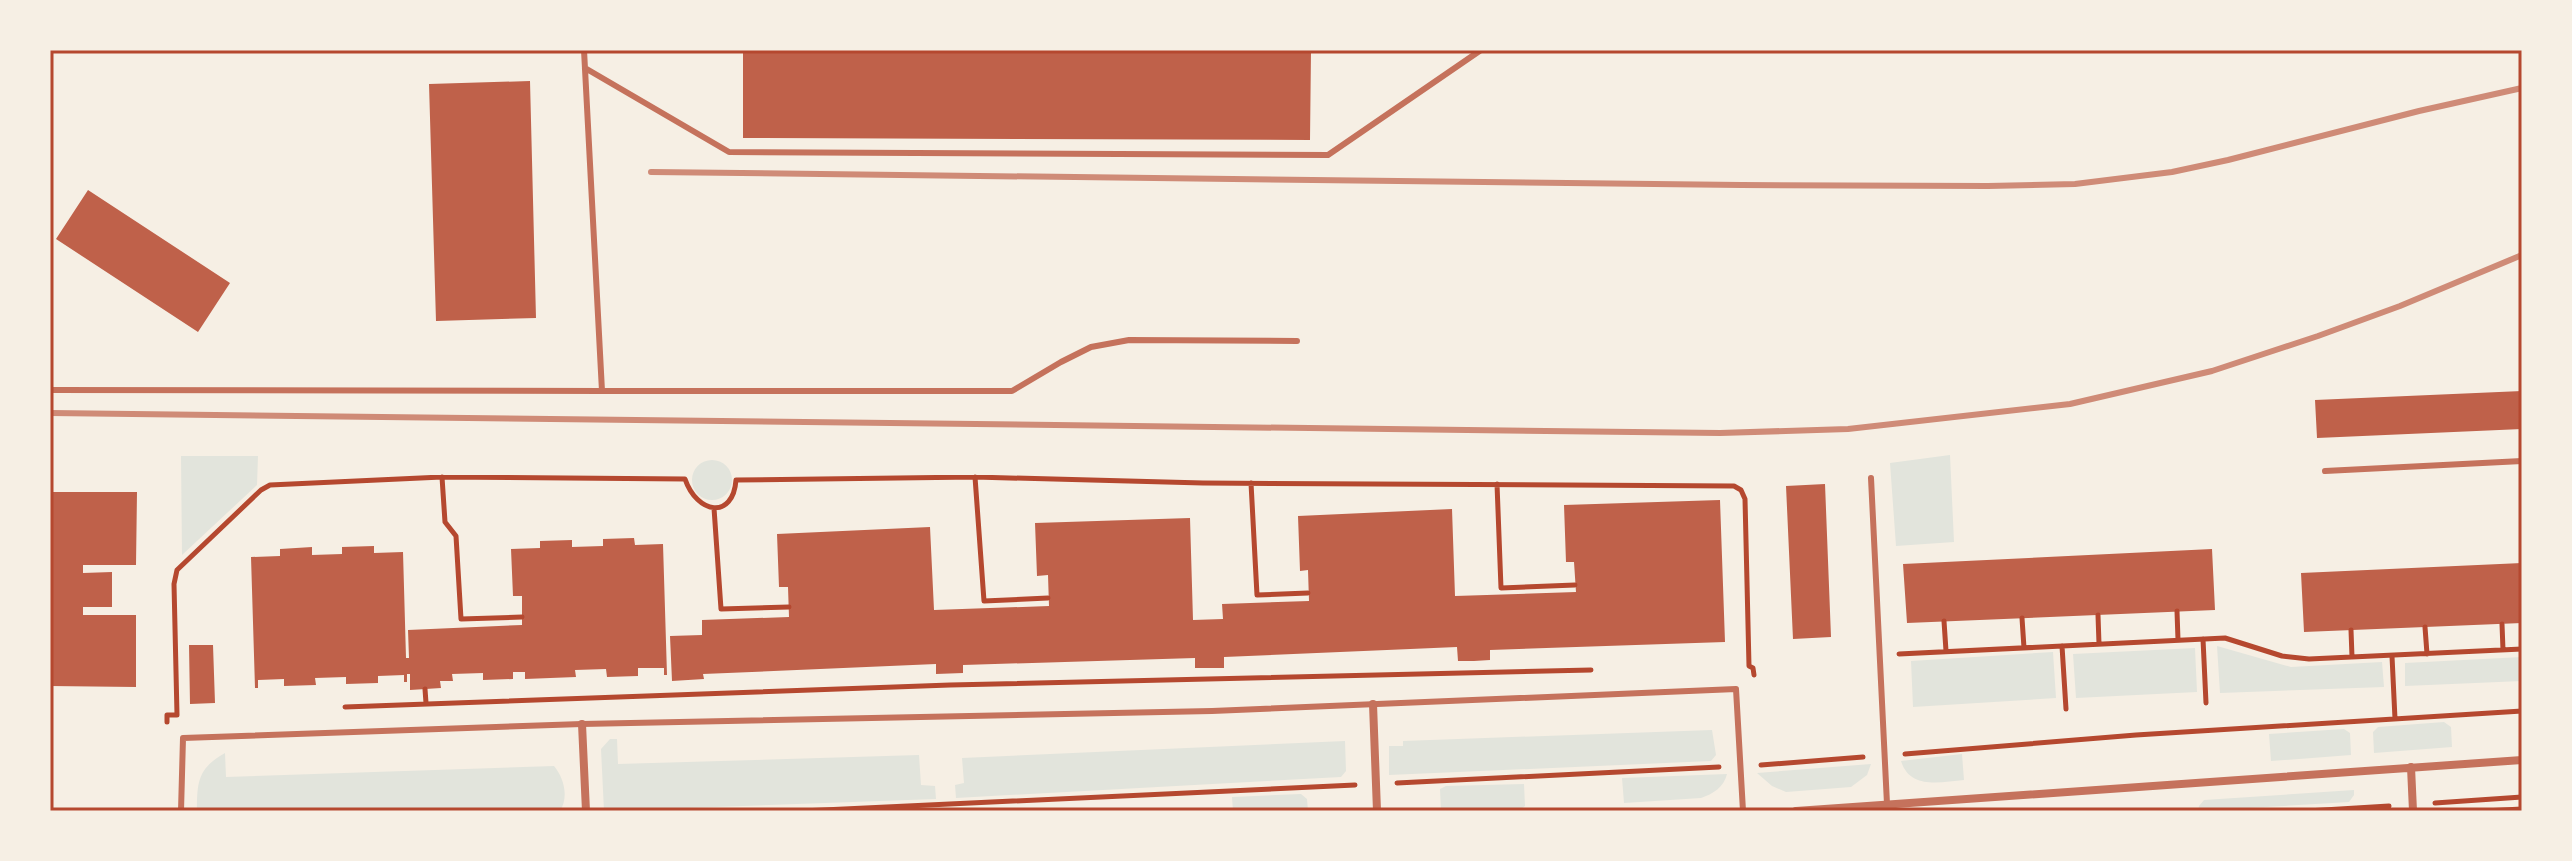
<svg xmlns="http://www.w3.org/2000/svg" width="2572" height="861" font-family="Ubuntu,sans-serif">
	<rect width="100%" height="100%" fill="#f6efe4"/>
	<!-- green -->
	<path fill="#e2e4dc" d="M1950,455L1954,542L1896,546L1890,463Z
		M181,456H258L257,485L182,555Z
		M692 480a20 20 0 1 1 40 0a20 20 0 1 1-40 0Z
		M2217,646L2291,667L2382,662L2384,687L2220,693Z
		M2195,648L2197,692L2076,698L2073,654Z
		M2053,652L2056,698L1913,707L1911,661Z
		M2522,657V681L2405,686V663Z
		M2444,722L2451,727L2452,747L2374,753L2373,732L2378,727Z
		M2344,729L2350,733L2351,755L2271,761L2269,734Z
		M1712,730L1716,755L1711,761L1389,775V746H1403V741Z
		M610,739H617L618,764L919,755L921,785L935,786L936,799L604,811L601,749Z
		M1345,741L1346,771L1341,777L956,798L955,785L964,783L962,758Z
		M225,753L226,777L554,766C564,778 569,797 560,811H197C197,782 198,768 225,753Z
		M1962,754L1964,780C1941,782 1910,790 1901,761Z
		M1871,764L1867,775L1851,787L1786,792L1772,786L1757,773Z
		M1727,774C1724,787 1713,794 1701,798L1624,803L1622,778Z
		M1524,784L1525,806L1520,810L1441,811L1440,789L1446,786Z
		M2354,790V795L2349,802L2198,811L2199,806L2204,800Z
		M1301,794L1307,799L1308,811H1233L1232,797Z"/>
	<!-- building -->
	<path fill="#bf614a" d="M743,50H1311L1310,140L743,138Z
		M530,81L536,318L436,321L429,84Z
		M88,190L230,283L198,332L56,239Z
		M2522,391V429L2317,438L2315,400Z
		M1825,484L1831,637L1793,639L1786,486Z
		M50,492H137L136,565H83V573L112,572V607H83V615H136V687L50,686Z
		M1720,500L1725,642L1490,650V660L1474,661H1458L1457,647L1224,657V668H1195V658L963,665V673L936,674V664L703,674L704,679L672,681L670,636L702,635V620L789,617L788,587H779L777,534L930,527L934,610L1049,606L1048,575L1037,576L1035,523L1190,518L1193,620L1223,619L1222,604L1309,601L1308,570L1300,571L1298,516L1452,509L1455,596L1576,592L1574,562H1566L1564,505Z
		M634,538L635,545L663,544L667,675H664V668H638V676L607,677L606,669L575,670L576,677L525,679V672H513V679L483,680V673L452,674L453,681H440L441,688L410,690V674H407V682H404V675L378,676V683L346,684V677L315,678L316,685L284,686V679L258,680V688H255L251,557L280,556V549L312,547V555L342,554V547L374,546V553L403,552L406,658H409L408,630L522,625V596H513L511,549L540,548V541L572,540V547L603,546V539Z
		M2212,549L2215,610L1907,623L1903,564Z
		M2522,563V623L2304,632L2301,573Z
		M189,645H213L215,703L190,704Z"/>
	<g fill="none" stroke-linecap="round" stroke-linejoin="round">
		<!-- path -->
		<path stroke="#b5482f" stroke-width="5" d="M442,477L445,522L456,536L461,619L522,617
			M975,477L984,601L1048,598
			M1251,483L1257,595L1308,593
			M1497,484L1501,588L1575,585
			M714,508L721,609L789,607
			M2177,611L2178,640
			M2098,615L2099,644
			M2022,618L2024,648
			M1944,621L1946,651
			M2502,624L2503,650
			M2425,627L2427,654
			M2351,630L2352,657
			M2203,639L2206,703
			M2062,646L2066,709
			M1899,654L2225,638L2282,656L2309,659L2522,649
			M2392,656L2395,719
			M425,689L426,703
			M345,707L950,685L1591,670
			M167,722V715H177L174,584L177,570L261,490L270,485L442,477L685,479C697,514 733,520 736,480L975,477L1203,483L1734,486L1741,490L1745,499L1749,666L1753,668L1754,675
			M1905,754L2136,735L2522,711
			M1761,765L1863,757
			M1397,783L1719,767
			M2435,803L2522,797
			M802,811L1355,785
			M2307,811L2389,806
			M2484,811L2522,809"/>
		<!-- service -->
		<path stroke="#c5725c" stroke-width="6" d="M585,68L729,152L1328,155L1481,50
			M50,390L602,391L584,50
			M602,391H1012L1061,362L1091,347L1129,340L1297,341
			M2325,471L2522,461
			M1871,478L1887,804
			M181,811L183,738L582,724L1212,711L1736,689L1743,811"/>
		<!-- minor -->
		<path stroke="#c5725c" stroke-width="8" d="M1373,704L1377,811
			M582,724L586,811
			M2411,767L2413,811
			M1796,811L2522,760"/>
		<!-- rail -->
		<path stroke="#cf8b77" stroke-width="6" d="M651,172L1741,185L1988,186L2075,184L2172,172L2228,160L2419,111L2522,88
			M50,413L1720,433L1848,429L2070,404L2212,371L2318,336L2400,306L2522,255"/>
	</g>
	<!-- border -->
	<rect width="2572" height="861" fill="none" stroke="#f6efe4" stroke-width="104"/>
	<rect x="52" y="52" width="2468" height="757" fill="none" stroke="#b5482f" stroke-width="3"/>
</svg>
